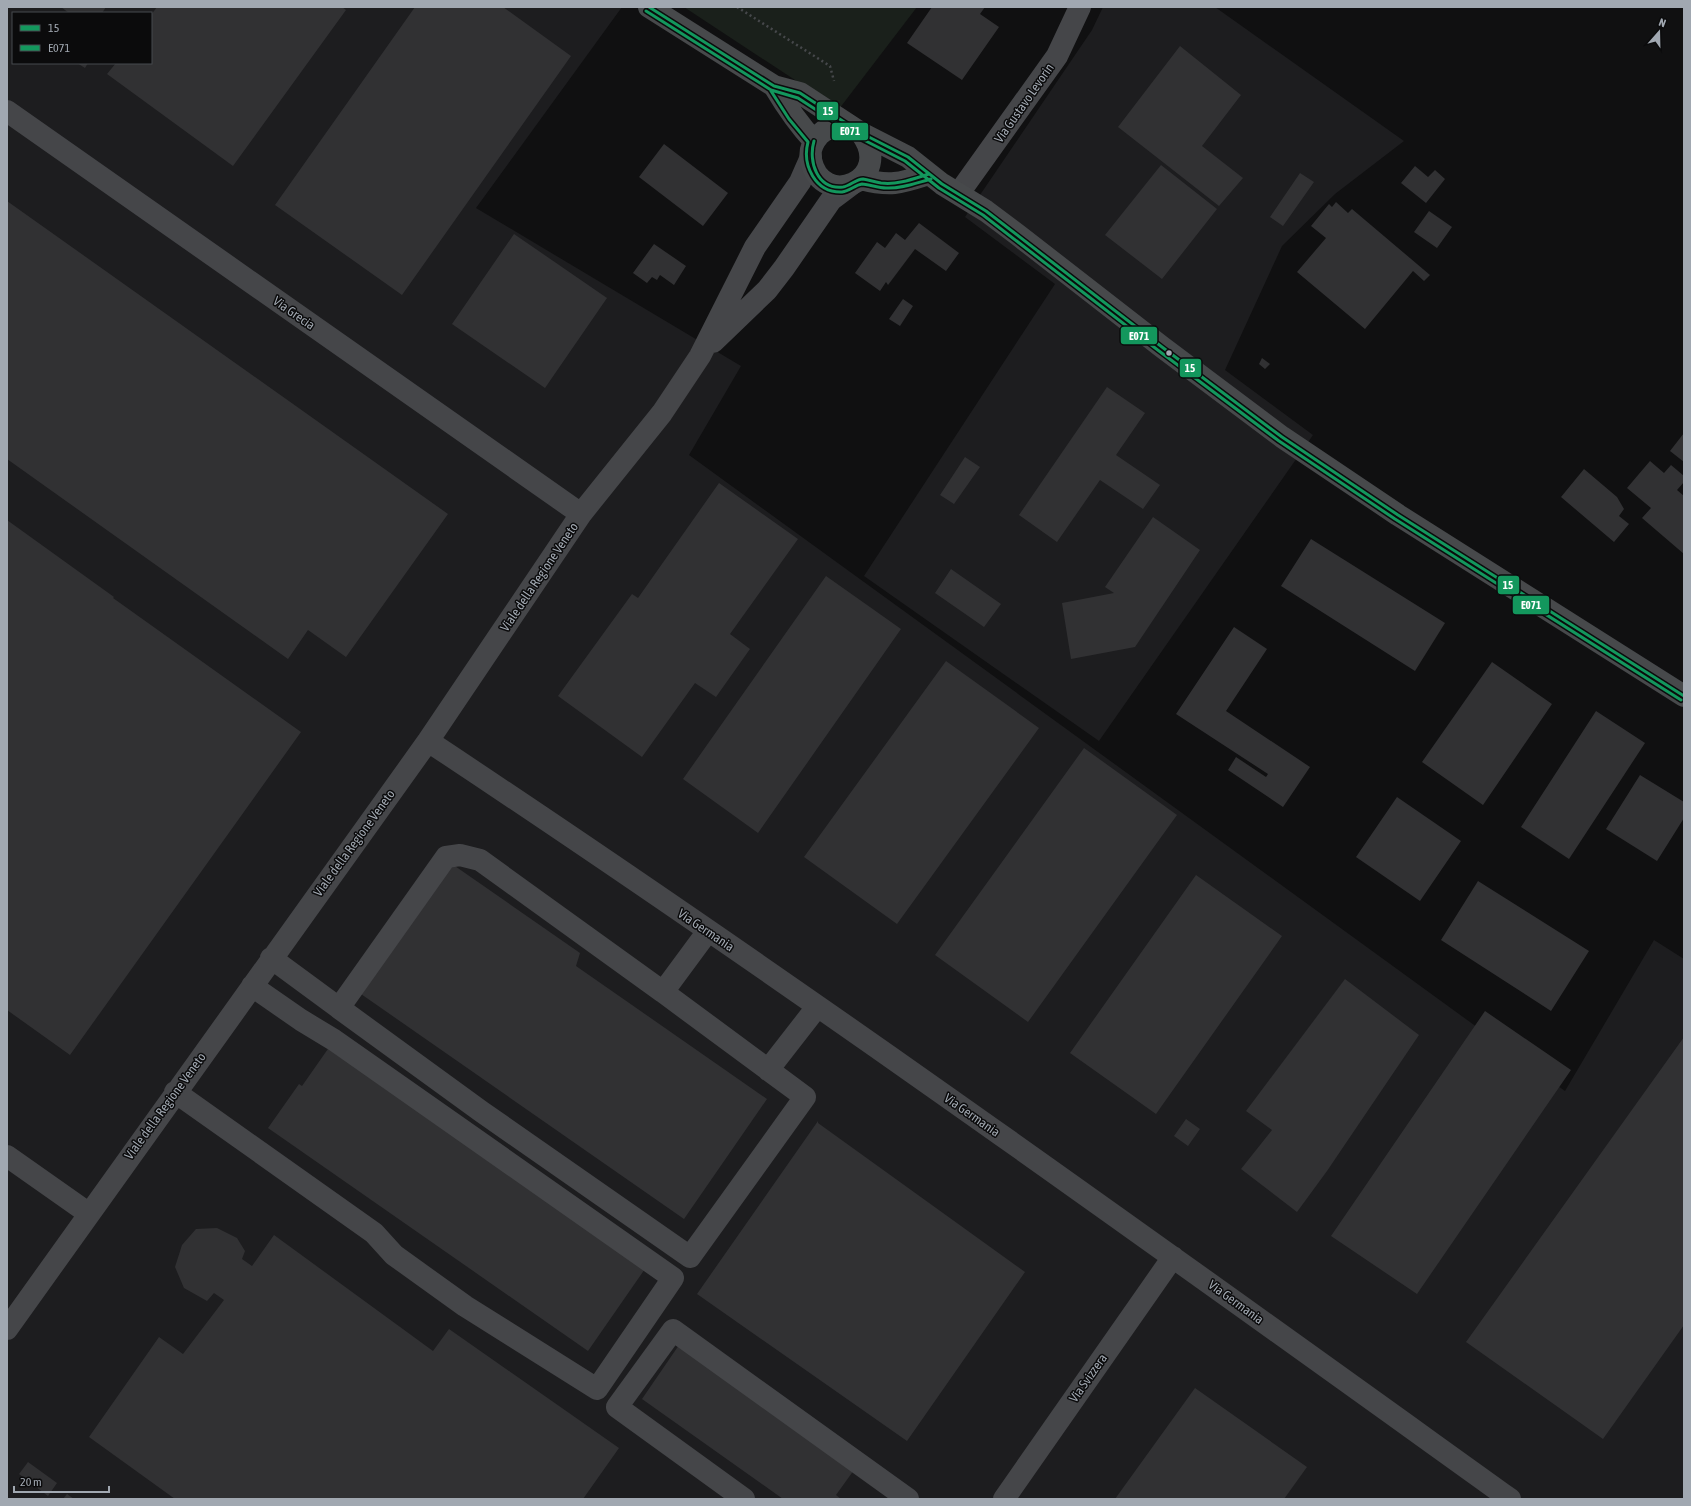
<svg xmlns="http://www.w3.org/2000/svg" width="1691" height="1506" font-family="'Asap Condensed',sans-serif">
	<rect width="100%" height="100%" fill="#101011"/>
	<!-- built -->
	<path fill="#1d1d1f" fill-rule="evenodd" d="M7,7H622L476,208L741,366L689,455L1565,1091L1654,940L1684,959V1499H7ZM13,13H151V63H13Z
		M1103,7H1215L1404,141L1335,194L1282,246L1225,370L1313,435L1099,741L864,576L1055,284L965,217L1092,30Z"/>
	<!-- green -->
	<path fill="#1a201b" d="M684,7H917L839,109Z"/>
	<!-- building -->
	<path fill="#313133" d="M61,7H106L102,13H69Z
		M157,7H342L346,10L233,166L107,74L116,63H151V15Z
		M415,7H503L571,56L402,295L275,205Z
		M932,7H985L980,14L999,27L962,80L907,43Z
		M1180,46L1241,95L1202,146L1243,178L1219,206L1118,127Z
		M77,63H88L85,68Z
		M664,144L728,193L703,226L639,177Z
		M1161,165L1217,209L1162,279L1105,235Z
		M1415,166L1428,177L1435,170L1445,179L1426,203L1401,183Z
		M1300,173L1314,182L1283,226L1270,217Z
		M7,201L448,514L346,657L308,630L288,659L7,459Z
		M1336,202L1348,213L1352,209L1430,275L1424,281L1413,271L1365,329L1297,272L1326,238L1311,226L1329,204L1332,207Z
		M1429,211L1452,227L1437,248L1414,232Z
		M919,223L959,253L946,271L915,249L888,285L886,282L880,291L855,273L877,242L885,248L896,233L905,240Z
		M514,234L607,298L545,388L452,324Z
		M654,244L686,266L674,285L660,275L657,280L652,277L647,283L633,273Z
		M903,299L913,306L900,326L889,319Z
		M1262,358L1270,364L1265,369L1259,364Z
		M1107,387L1145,413L1116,455L1160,485L1143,509L1100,480L1057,542L1019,515Z
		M1684,433V462L1670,451Z
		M965,457L980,467L954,504L940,495Z
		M1650,461L1664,473L1671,465L1684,476V482L1677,490L1684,496V554L1642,518L1651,508L1627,488Z
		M1584,469L1617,497L1624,509L1619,516L1629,524L1614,542L1561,497Z
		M719,483L798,539L730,634L750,649L716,697L695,683L642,757L558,696L632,594L638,598Z
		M1153,517L1200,550L1135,647L1071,659L1062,603L1114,593L1105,587Z
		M7,520L114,597L113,598L301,732L70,1055L7,1010Z
		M1311,539L1445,623L1415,671L1281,586Z
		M951,569L1001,604L984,627L935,593Z
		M826,576L901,629L758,833L683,779Z
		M1234,627L1267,649L1226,711L1310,767L1283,807L1228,770L1236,757L1266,777L1268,774L1176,714Z
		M946,661L1039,728L897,924L804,857Z
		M1492,662L1552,704L1483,805L1422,762Z
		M1596,711L1645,743L1569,859L1521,827Z
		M1084,748L1177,815L1028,1022L935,955Z
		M1640,775L1684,802V818L1657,861L1606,829Z
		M1397,797L1461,841L1420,901L1356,857Z
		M452,864L580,953L576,966L767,1099L684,1219L361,994Z
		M1196,875L1282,936L1156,1114L1070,1053Z
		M1478,881L1589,951L1551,1011L1441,940Z
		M1345,979L1419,1035L1327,1171L1297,1212L1241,1169L1272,1130L1246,1111Z
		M1485,1011L1571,1070L1417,1294L1331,1236Z
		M1684,1037V1325L1603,1439L1466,1342Z
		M330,1046L647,1266L588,1351L268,1128L299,1084L302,1086Z
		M1186,1119L1200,1129L1188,1146L1174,1136Z
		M818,1121V1123L1025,1272L907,1441L697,1294Z
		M217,1228L237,1238L245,1251L242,1259L252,1266L274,1235L433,1351L449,1329L619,1448L583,1499H175L89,1437L159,1337L183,1354L224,1300L214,1293L207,1301L184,1288L175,1267L182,1245L196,1229Z
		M679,1345L854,1470L836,1495L841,1499H783L642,1399Z
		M1195,1388L1307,1467L1284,1499H1115Z
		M28,1462L57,1483L48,1496L19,1474Z
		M67,1494L74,1499H63Z"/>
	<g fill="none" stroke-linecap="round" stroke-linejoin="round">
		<!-- path -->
		<path stroke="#46484b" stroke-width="2.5" stroke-dasharray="2 3" stroke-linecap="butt" d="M737,7L830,66L834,81"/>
		<!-- minor -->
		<path stroke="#454649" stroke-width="22" d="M7,111L581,514
			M959,193L1057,56L1080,7
			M713,342L767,290L784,268L831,200L851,185
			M428,741C795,984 1152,1242 1510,1499
			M271,958L339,1008
			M663,992L805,1097L690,1257L482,1112L339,1008L446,857L460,855L480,860L663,992L708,931
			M768,1070L817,1007
			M175,1092L374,1233L394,1255L465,1306L597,1389L673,1278L334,1040L301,1020L252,986
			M7,1156L88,1213
			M7,1329L428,741L581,514L662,413L700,356L755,247L800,182L811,157
			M744,1499L617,1407L673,1330L908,1499
			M1004,1499L1173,1257"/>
		<!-- major -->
		<path stroke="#47494b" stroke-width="22" d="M649,7L774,86L800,93L861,133L908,157L942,184L986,211L1018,235L1162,347L1282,437L1398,515L1684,696
			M774,86C786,106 798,124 814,141
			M853,128C841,125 829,125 819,135C813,142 809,151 811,160C822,211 896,180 861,133
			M861,179C891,187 901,183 929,174"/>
		<!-- bus-1 casing -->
		<g stroke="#0b0b0c" stroke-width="6">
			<path id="bus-1" d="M649,7L774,86L800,93L861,133L908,157L942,184L986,211L1162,347L1282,437L1398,515L1684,696
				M814,141C808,161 817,190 843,187C850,186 856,179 863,179C869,180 875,182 881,183C898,185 913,179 929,174"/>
		</g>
		<!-- bus-2 casing -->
		<g stroke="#0b0b0c" stroke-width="6">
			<path id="bus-2" d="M646,11L771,90L798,98L858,137L905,161L939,188L983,215L1159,351L1279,441L1395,519L1681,700
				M771,91L789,119L808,142C802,165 815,193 842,192C850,191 855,185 862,184C867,184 879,188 886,188C901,189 916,183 931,179"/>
		</g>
		<!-- bus-1 -->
		<use href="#bus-1" stroke="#13975d" stroke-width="3"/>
		<!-- bus-2 -->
		<use href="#bus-2" stroke="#13975d" stroke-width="3"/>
	</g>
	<!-- markers -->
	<circle fill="#a1a8b1" stroke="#0b0b0c" stroke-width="1.5" cx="1169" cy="353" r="3.5"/>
	<g text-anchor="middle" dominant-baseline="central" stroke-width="3" stroke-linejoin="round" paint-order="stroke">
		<!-- street labels -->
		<g font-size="13" fill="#a1a8b1" stroke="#0b0b0c">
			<text transform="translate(1024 103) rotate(-55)">Via Gustavo Levorin</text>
			<text transform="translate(294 313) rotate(35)">Via Grecia</text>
			<text transform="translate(539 577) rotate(-56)">Viale della Regione Veneto</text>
			<text transform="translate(354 843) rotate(-54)">Viale della Regione Veneto</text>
			<text transform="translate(706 930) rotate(34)">Via Germania</text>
			<text transform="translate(165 1106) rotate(-54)">Viale della Regione Veneto</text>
			<text transform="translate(972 1115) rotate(35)">Via Germania</text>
			<text transform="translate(1236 1302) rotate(36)">Via Germania</text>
			<text transform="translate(1088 1378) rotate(-55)">Via Svizzera</text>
		</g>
	</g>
	<g stroke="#0b0b0c" stroke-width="1.5">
		<rect x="816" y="101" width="23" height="20" rx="4" fill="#13975d"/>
		<rect x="831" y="122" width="38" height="19" rx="4" fill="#13975d"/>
		<rect x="1120" y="326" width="38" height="19" rx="4" fill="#13975d"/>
		<rect x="1179" y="358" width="23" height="20" rx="4" fill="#13975d"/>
		<rect x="1497" y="575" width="23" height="20" rx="4" fill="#13975d"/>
		<rect x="1512" y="595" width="38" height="20" rx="4" fill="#13975d"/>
	</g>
	<g font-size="11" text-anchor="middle" font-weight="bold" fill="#fff">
		<text x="828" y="115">15</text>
		<text x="850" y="135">E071</text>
		<text x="1139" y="340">E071</text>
		<text x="1190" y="372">15</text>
		<text x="1508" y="589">15</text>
		<text x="1531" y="609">E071</text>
	</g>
	<!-- border -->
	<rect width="1691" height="1506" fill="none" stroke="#a1a8b1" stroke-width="16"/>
	<!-- legend -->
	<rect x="12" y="12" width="140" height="52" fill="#0b0b0c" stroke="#474a4e"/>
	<rect x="20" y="25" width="20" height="6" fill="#13975d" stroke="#474a4e"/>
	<text x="48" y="32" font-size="12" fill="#a1a8b1">15</text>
	<rect x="20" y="45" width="20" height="6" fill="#13975d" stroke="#474a4e"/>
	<text x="48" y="52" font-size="12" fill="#a1a8b1">E071</text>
	<!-- north arrow -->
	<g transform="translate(1659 32) rotate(20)" stroke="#0b0b0c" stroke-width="3" paint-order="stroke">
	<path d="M0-3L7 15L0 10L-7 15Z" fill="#a1a8b1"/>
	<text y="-6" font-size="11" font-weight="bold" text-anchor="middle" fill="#a1a8b1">N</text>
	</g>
	<!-- scale -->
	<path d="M14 1486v6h95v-6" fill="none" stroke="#a1a8b1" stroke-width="2"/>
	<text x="20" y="1486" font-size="12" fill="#a1a8b1" stroke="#0b0b0c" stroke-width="3" paint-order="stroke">20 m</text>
</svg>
